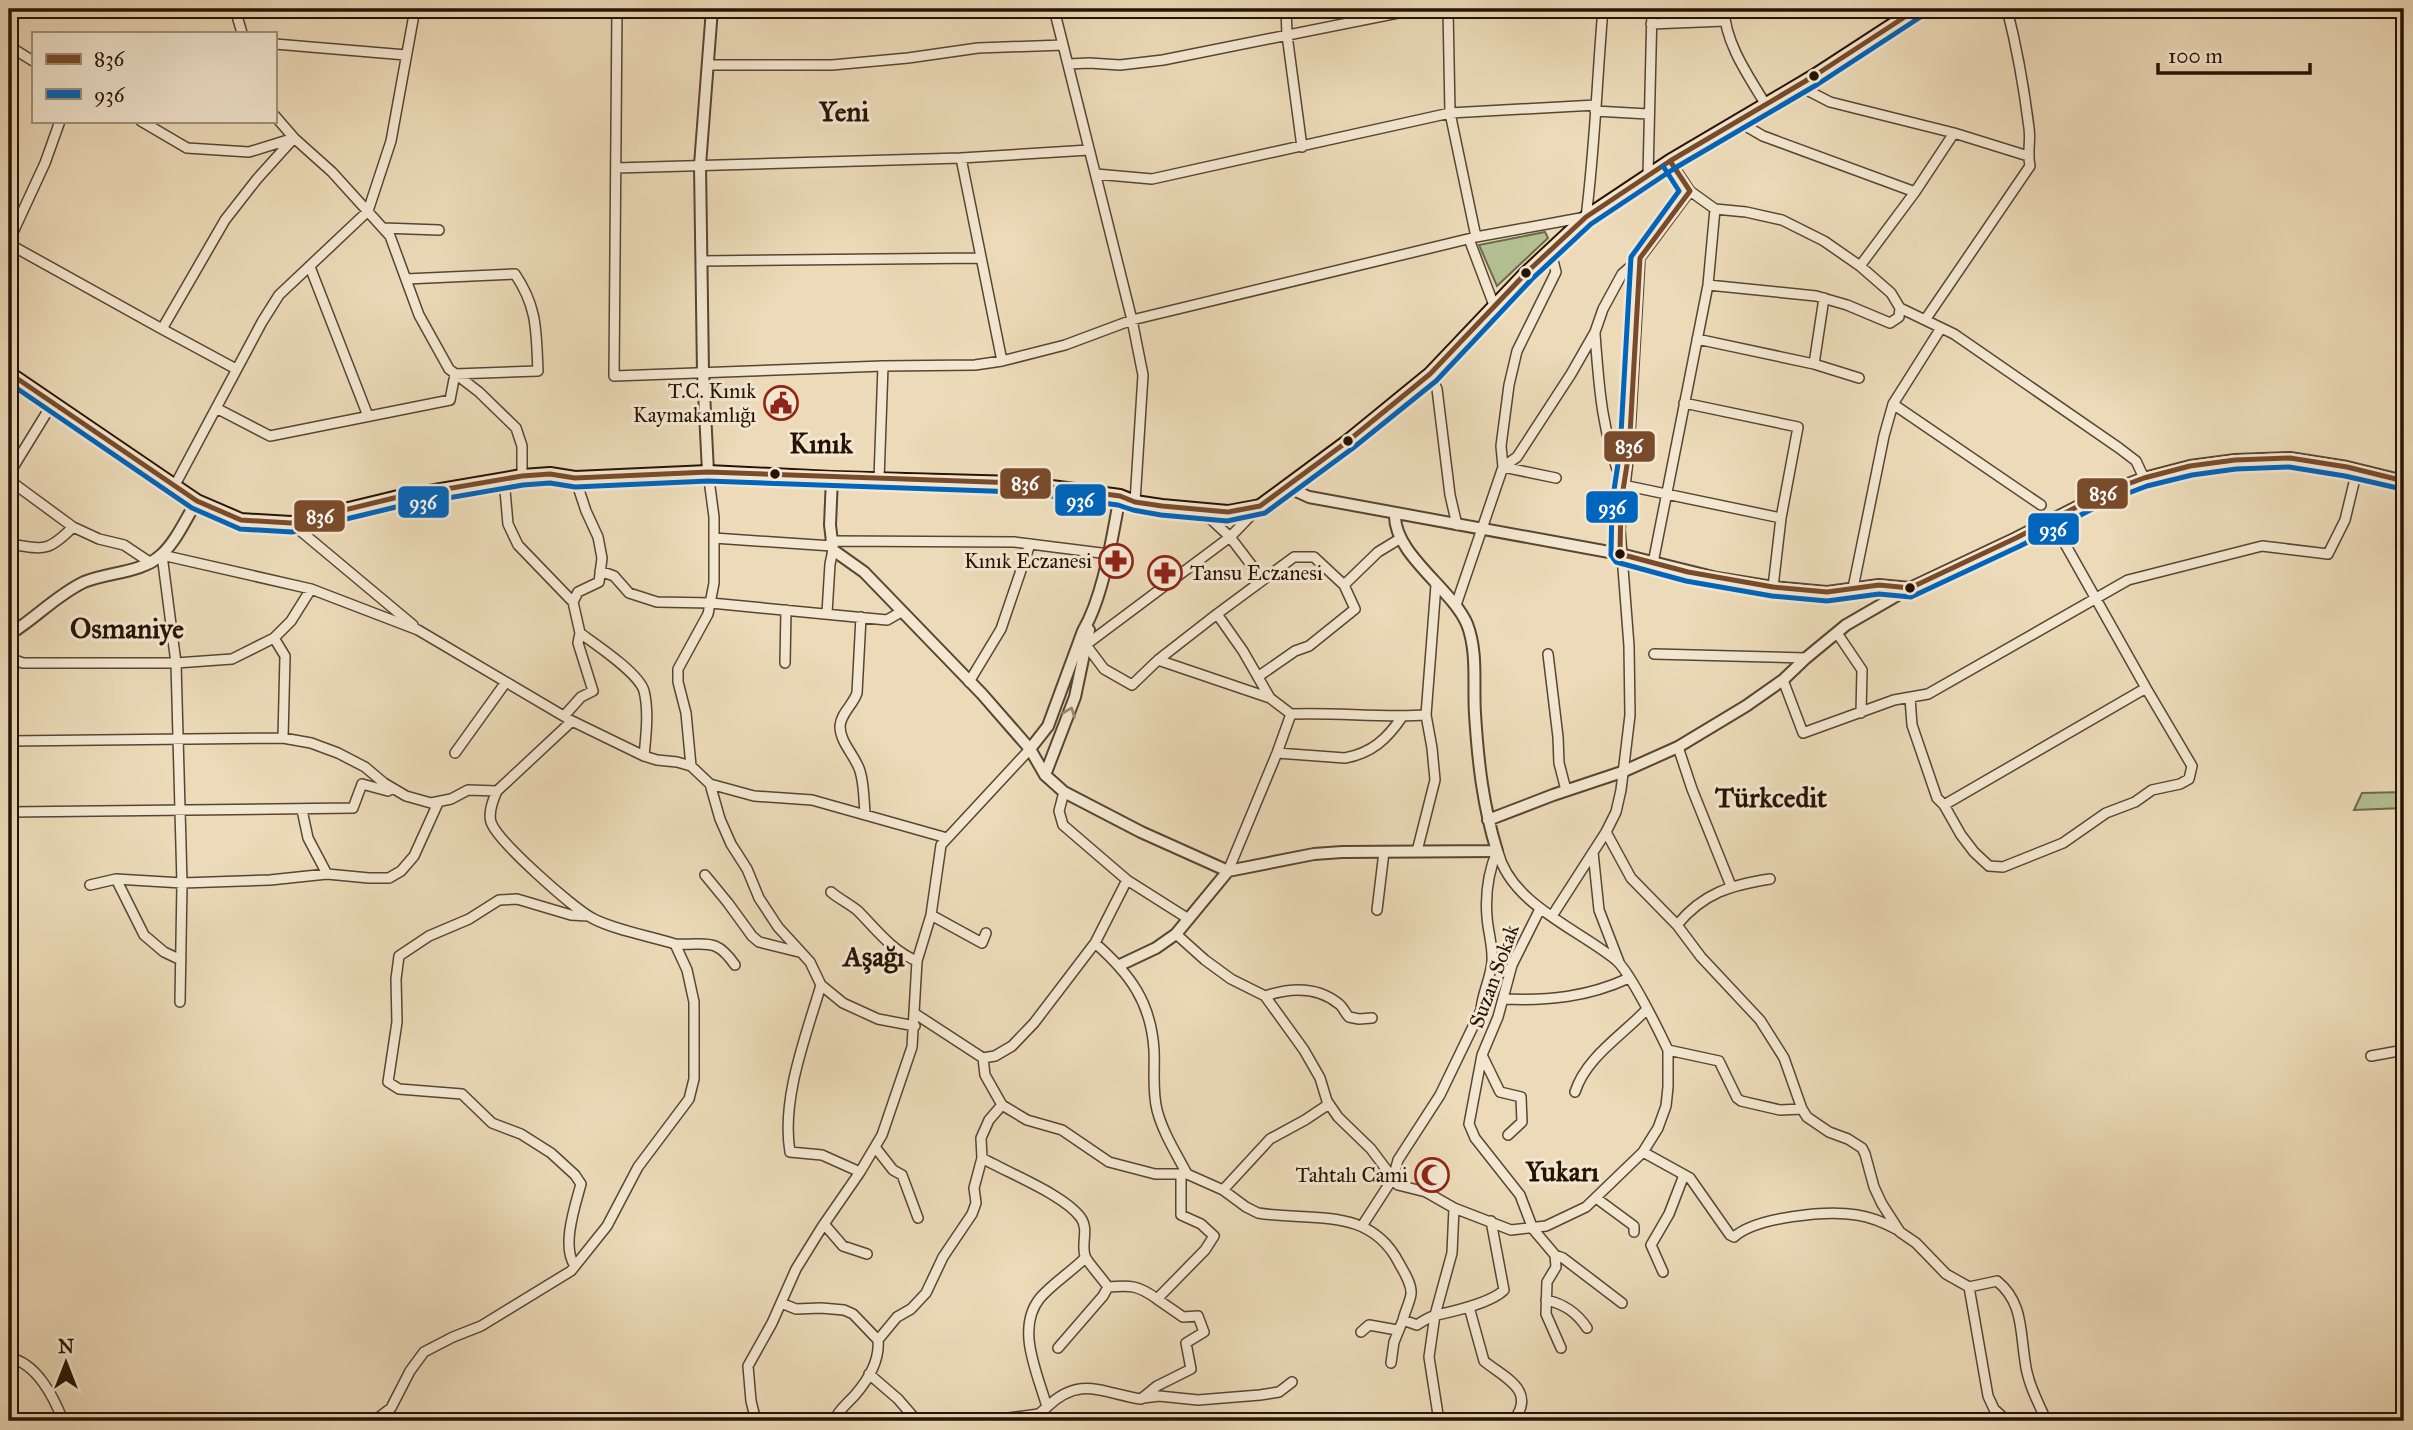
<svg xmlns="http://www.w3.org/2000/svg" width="2413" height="1430" font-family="'IM FELL Great Primer',serif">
	<rect width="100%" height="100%" fill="#ecdab8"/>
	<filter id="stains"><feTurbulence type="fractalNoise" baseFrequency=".00286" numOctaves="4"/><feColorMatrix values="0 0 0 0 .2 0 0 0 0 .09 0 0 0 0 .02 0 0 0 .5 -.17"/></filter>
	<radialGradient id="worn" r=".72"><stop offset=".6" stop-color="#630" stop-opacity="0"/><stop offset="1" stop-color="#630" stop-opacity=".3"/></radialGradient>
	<!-- green -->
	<path fill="#b4c092" stroke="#6d6a4c" stroke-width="2" d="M1545,232L1548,238L1497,286L1479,245Z
		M2404,792V808L2354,810L2362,793Z"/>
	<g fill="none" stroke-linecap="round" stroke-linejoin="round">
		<!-- minor casing -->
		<g stroke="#584532" stroke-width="12">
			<path id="minor" d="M235,9L242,33
				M617,9L614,376L883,366L975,365L1002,361L1065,345L1132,320L1476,237L1586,217C1595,148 1597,78 1603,9
				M1054,9L1132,320L1143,375L1135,502
				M1286,9L1287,35L1302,147
				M1448,9L1450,113L1476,237
				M1724,9C1725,43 1749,77 1766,105
				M1651,24L1724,21
				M275,44L406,55
				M9,46L33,61
				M1069,64L1089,63L1120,65L1163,60L1418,9
				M708,65H832L908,58L978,48L1063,45
				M1797,85L1830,102L1954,133L2028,156
				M1595,111L1648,114
				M275,116L294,138L332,172L390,236L419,315L449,369L479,392L516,428L522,446V476
				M141,121L187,148L249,152L291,139
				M1737,121L1763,136L1915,192
				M961,158L1002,361
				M616,168L961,158L1089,150
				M1096,174L1152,179L1450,113L1596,105
				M1648,176L1652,9
				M1690,191L1715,209L1746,212L1782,220L1824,241L1860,266L1891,293L1900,308L1899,317L1890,323L1847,305L1816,296L1708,285
				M383,228L439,230
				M1469,239L1495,308
				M9,241L45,163L60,121
				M9,244L162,329
				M702,261L980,258
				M1860,266L1915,192L1954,133
				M310,267L368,416
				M1900,308L1954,334L2119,448L2136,461L2144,478
				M1925,320L2030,166C2027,153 2031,141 2029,128C2024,88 2017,48 2007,9
				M1595,334C1599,389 1602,433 1623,485L1781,518
				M1697,339L1814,364L1859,378
				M1814,364L1824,298
				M236,369L162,329L225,220L257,179L294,138
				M1430,374L1437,389L1450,495L1457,525
				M9,398L21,382
				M1684,403L1798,427L1781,518L1773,587
				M1893,404L2041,505
				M216,408L270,436L450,400L455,374L538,371C536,332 538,308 515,274L406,279
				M1503,467L1517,457L1571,374L1595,332L1603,309L1622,274L1640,258L1690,191L1670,161
				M1503,467L1556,478
				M9,474L52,404
				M504,479L508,524L518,545L573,602
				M879,479L883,366
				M9,480L73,527L99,539L124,545L151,563
				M175,485L262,322L279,295L368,211L391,141L415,9
				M1200,509L1230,537L1262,579
				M291,523L413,625
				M714,538L832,546
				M831,541L1014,542L1109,554
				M9,544C44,549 47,553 73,527
				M1653,563L1708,285L1715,209
				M600,571L614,576L629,593L657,602L711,603L887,620L901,612
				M1344,585L1378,552L1401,538
				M1853,588L1884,436L1893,404L1941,328
				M1456,605L1503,467L1501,446L1509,385L1517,351L1556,272L1550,249
				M827,613L830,564L833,550
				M1217,614L1294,557H1314L1344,585L1355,609L1309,646L1295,651L1259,676
				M861,617L857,693C853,705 841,713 840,726C840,743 855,755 860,771C864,784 864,800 865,814
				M580,633C595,644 639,673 644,691C649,711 646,735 644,756
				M1837,633L1862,670L1861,713
				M274,638L285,656L283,738
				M1086,645L1104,669L1132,685L1158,660L1217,614L1243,651L1270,698
				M1083,647L1230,537L1260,506
				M1548,654L1558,737L1559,763L1566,790
				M1654,654L1806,658
				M9,658L23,663H176L232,659L274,638L291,621L311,589
				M1158,660L1270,698L1291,714C1336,712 1381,718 1426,715
				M785,663L786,610
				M1783,680L1803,733L1894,700L1928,694L2128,580L2262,546L2328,554L2345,520L2357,470
				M969,682L1001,629L1030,544
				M1910,698L1912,725L1937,798L1944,805L2146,688L2051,519
				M564,716L581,697L593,691L578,643L580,633L573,602L578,592L599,582L602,558L598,537L586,511L575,478
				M9,741L283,738L311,743L338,753L365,767L384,783L406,796L431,803L451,799L468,790L497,791
				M1678,747L1692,789L1731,886
				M455,753L506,682
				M1277,753L1345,758C1372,753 1387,739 1402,717
				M691,766L686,713L678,682V669L708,614L714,583V517L708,472
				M710,784L720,819L731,844L747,869L759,898L778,927L810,962L821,985L843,1003L878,1019L915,1026
				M1064,792L1059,811L1063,825L1127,880L1187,918
				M1944,805L1961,835L1974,852L1989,866L2003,867L2063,843L2106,813L2135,802L2152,790L2180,784L2189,779L2192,766L2146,688
				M302,810L308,838L327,874
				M9,812L353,808L362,784L388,791L390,789
				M1606,832L1631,878L1677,925L1701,957L1760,1020L1784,1058L1802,1109
				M1417,851L1435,780L1432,748L1426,715L1436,585
				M1498,852C1511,904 1578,929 1616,960C1630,972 1659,1031 1668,1050
				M1593,852L1599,910L1619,962
				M1228,871L1277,753L1291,714
				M705,875L728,903L752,936L759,942L799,952
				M116,879L144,935L164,952L181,960
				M90,885L116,879L182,883L270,880L327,874L369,878H389L401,871L414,856L438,803
				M831,892C839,899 850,904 858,911C876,929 892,951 917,961
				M1540,909L1512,965L1498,1017L1482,1055L1469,1124L1475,1138L1520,1195L1533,1229L1555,1255L1556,1267L1547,1282L1546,1314L1561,1348
				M1377,910L1384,852
				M931,915L982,943L986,933
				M1552,916L1606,832L1616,812L1621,790L1630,715L1629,646L1620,529L1629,452L1640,258
				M1677,925C1703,893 1731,885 1770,879
				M1176,934L1205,960L1231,979L1265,996L1304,1050L1320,1078L1327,1101L1338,1117L1371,1149L1398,1185L1426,1192L1454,1208L1511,1230L1546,1226L1586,1207L1643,1152L1658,1128L1666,1106L1668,1087V1050
				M1095,943C1130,974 1151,1002 1154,1050C1155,1070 1152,1090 1157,1110C1163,1133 1176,1153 1187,1174
				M675,944C706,946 715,936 735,965
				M821,985C806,1036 781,1099 790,1152L822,1155L860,1172
				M1265,996C1289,988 1317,986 1339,1004C1343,1007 1345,1013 1349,1017L1359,1019L1372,1018
				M1504,999C1548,1001 1588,997 1629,978
				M180,1002L182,883L176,663L162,555L311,589L418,630L572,721L644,756L657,760L677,762L691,766L710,784L754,796L812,800L947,838
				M914,1013L983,1058L995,1056L1012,1046L1034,1023L1095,943L1127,880
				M1668,1050L1719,1061L1737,1098L1741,1101L1780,1110L1802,1109L1807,1117L1829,1132L1848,1139L1862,1148L1865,1154L1874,1187L1882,1204L1900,1232L1916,1243L1946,1274L1969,1287L1997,1281C2023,1302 2020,1330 2025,1361C2027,1381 2037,1400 2045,1418
				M1482,1055L1500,1092L1521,1097L1522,1122L1508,1135
				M2371,1056L2404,1050
				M983,1058L985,1075L1002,1105L1027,1120L1062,1130L1109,1162L1155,1174H1185
				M1575,1092C1586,1057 1623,1035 1647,1009
				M875,1147L893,1170L902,1175L918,1218
				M1643,1152L1690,1178L1730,1235L1734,1237C1756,1217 1827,1210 1857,1215C1872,1217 1885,1223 1898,1230
				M982,1158C1008,1173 1065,1195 1081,1218C1089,1230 1081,1243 1085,1256C1087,1262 1103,1279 1108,1287C1130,1285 1138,1285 1157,1299L1205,1250L1214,1236L1201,1224L1181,1215V1175
				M1187,1174L1223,1190L1246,1207L1258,1213C1311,1222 1369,1205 1399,1263C1404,1272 1412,1284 1411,1294C1410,1302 1405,1311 1403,1320L1417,1325C1423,1321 1430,1316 1437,1315C1455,1311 1491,1303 1504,1290L1491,1221
				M1223,1190L1270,1139L1305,1120L1329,1104
				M1596,1198L1634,1226V1232
				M824,1224L843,1246L867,1254
				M1362,1226L1393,1178L1398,1160L1440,1095L1481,1010C1482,993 1491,978 1492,961C1493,946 1488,932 1487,917C1485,893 1488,873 1497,851
				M1555,1255L1563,1258L1622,1303
				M1085,1258C1071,1272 1053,1283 1040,1298C1015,1329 1038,1374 1047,1407C1080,1375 1102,1393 1141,1399L1157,1386L1191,1369L1186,1343L1204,1332L1198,1316L1183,1317L1157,1299
				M575,1266C561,1247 575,1206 581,1184L575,1175L551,1153L521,1134L492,1123L462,1094L399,1089L388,1082L397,1022L396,979L399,956L429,936L469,919L499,900L517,899L571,915L588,916
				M1663,1272L1651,1245L1669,1214L1684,1175
				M1969,1287L1988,1396L1994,1409L2007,1421
				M1546,1300C1565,1304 1577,1313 1587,1328
				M781,1303L796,1309L821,1308L844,1310L853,1314L878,1340
				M1469,1307L1484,1361C1503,1377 1538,1390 1513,1421
				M1361,1332L1369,1325L1397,1330
				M1058,1348L1103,1296L1108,1287
				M9,1358C36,1362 54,1397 63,1421
				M1391,1363L1394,1342L1403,1320
				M869,1374L898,1399L917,1421
				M1143,1398L1159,1396L1198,1400L1260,1395L1279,1392L1292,1382
				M374,1421L391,1408L410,1371L424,1352L453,1337L481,1326L571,1271L607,1226L638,1167L689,1099L694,1079V1002L687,970L675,944C650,936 614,930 592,918C573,908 497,841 491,822C488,812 493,800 497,791L572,721
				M756,1421L751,1401L748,1366L772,1323L796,1269L822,1227L860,1172L882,1135L912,1047L917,961L931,915L941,845L1030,749
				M834,1421C838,1410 847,1404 855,1395C868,1380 880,1361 878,1340L897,1317L911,1309L926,1293L943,1257L972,1214L976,1203L974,1188L982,1158L981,1138L989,1120L1002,1105
				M985,1421L1039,1414L1047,1407
				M1439,1421L1429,1357L1435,1315L1452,1253L1454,1208"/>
		</g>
		<!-- tertiary casing -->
		<g stroke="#584532" stroke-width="14">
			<path id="tertiary" d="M708,472L703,372L700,165L712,9
				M832,478L830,525L833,550L864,572L982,694L1030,749L1045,775L1064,792L1141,832L1228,871
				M1287,487L1309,497L1620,554L1717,578L1773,587L1827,592L1879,585L1910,588L2016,538L2106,492L2144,478L2190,466L2235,460L2290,458L2347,467L2404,481
				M9,630L13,632C38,616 57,595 84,582C108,572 142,573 161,555C176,542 186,518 197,501
				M1030,749L1048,726L1083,631C1104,595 1112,537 1120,496
				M1045,775L1075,697L1089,630
				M1488,820L1553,795L1622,772L1678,747L1746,706L1783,680L1806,658L1846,625L1910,588
				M1228,871L1314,854L1342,852L1497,851C1483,806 1478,762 1475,714C1473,685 1478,652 1467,624C1452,589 1394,554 1395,515
				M1120,965L1156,948L1176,934L1228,871"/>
		</g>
		<!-- secondary casing -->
		<g stroke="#261305" stroke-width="16">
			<path id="secondary" d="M9,373L197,501L241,520L291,523L394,498L522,476L550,474L575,478L708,472L832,478L1021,483L1120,496L1135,502L1162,506L1228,512L1260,506L1348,441L1430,374L1526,273L1586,217L1670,161L1814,76L1917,9"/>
		</g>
		<!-- minor -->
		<use href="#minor" stroke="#f3e7d1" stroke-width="9"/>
		<!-- tertiary -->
		<use href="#tertiary" stroke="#f3e7d1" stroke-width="10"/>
		<!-- secondary -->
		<use href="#secondary" stroke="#f3e7d1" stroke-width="12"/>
		<!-- bus-1 casing -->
		<g stroke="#f3e7d1" stroke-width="10">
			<path id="bus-1" d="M1670,161L1690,191L1640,258L1629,452L1621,503L1620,554L1688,572L1773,587L1827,592L1879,585L1910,588L2016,538L2106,492L2144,478L2190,466L2235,460L2290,458L2347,467L2404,481
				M9,373L197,501L241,520L291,523L394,498L522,476L550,474L575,478L708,472L1021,483L1120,496L1135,502L1162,506L1228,512L1260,506L1348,441L1430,374L1526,273L1586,217L1670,161L1814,76L1917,9"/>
		</g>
		<!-- bus-2 casing -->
		<g stroke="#f3e7d1" stroke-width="10">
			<path id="bus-2" d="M1663,166L1679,191L1631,257L1620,451L1612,503L1611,555L1616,562L1686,581L1772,596L1827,601L1879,594L1911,597L2020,546L2110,500L2147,486L2192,475L2236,469L2289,467L2345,476L2402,489
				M9,383L192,508L240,529L292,532L396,507L523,485L550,483L575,487L708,481L1020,492L1118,505L1133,510L1161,515L1227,521L1265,513L1353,448L1436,381L1532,279L1591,224L1675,168L1818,84L1922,16"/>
		</g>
		<!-- bus-1 -->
		<use href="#bus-1" stroke="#7a4b2a" stroke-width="5"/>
		<!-- bus-2 -->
		<use href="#bus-2" stroke="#0065bd" stroke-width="5"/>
	</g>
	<!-- one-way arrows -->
	<defs><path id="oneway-chevron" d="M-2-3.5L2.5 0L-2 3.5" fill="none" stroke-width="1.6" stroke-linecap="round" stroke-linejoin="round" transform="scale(1.75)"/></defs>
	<use stroke="#978875" href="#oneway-chevron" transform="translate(1070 712) rotate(-69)"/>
	<!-- icons -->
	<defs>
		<g id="civic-ring" transform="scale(1.75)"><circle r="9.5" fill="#f3e7d1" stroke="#8f2418" stroke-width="1.5"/><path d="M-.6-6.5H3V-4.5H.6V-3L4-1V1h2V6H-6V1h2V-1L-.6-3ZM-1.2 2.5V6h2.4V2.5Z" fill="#8f2418"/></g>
		<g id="pharmacy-ring" transform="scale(1.75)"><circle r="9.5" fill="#f3e7d1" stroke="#8f2418" stroke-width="1.5"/><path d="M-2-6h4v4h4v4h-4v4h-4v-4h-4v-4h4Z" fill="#8f2418"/></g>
		<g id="mosque-ring" transform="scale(1.75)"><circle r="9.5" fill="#f3e7d1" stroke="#8f2418" stroke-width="1.5"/><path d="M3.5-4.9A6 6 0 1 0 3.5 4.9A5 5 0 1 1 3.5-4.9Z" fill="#8f2418"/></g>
	</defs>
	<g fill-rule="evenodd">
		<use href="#civic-ring" x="781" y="403"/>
		<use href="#pharmacy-ring" x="1116" y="561"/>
		<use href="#pharmacy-ring" x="1165" y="573"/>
		<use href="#mosque-ring" x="1432" y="1175"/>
	</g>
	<!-- markers -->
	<g fill="#261305" stroke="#f3e7d1" stroke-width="2.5">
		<circle cx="1814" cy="76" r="6"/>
		<circle cx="1526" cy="273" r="6"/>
		<circle cx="1348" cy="441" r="6"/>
		<circle cx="775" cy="474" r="6"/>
		<circle cx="1620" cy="554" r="6"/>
		<circle cx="1910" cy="588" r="6"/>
	</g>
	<g text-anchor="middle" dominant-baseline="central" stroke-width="6" stroke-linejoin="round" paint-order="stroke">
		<!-- poi labels -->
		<g font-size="21" fill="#261305" stroke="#f3e7d1" text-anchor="end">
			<text x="756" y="391">T.C. Kınık<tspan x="756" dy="24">Kaymakamlığı</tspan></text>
			<text x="1092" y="561">Kınık Eczanesi</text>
			<text x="1190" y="573" text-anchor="start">Tansu Eczanesi</text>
			<text x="1408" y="1175">Tahtalı Cami</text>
		</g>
		<!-- street labels -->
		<g font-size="21" fill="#261305" stroke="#f3e7d1">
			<text transform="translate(1494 976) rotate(-70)">Suzan Sokak</text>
		</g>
		<!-- district labels -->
		<g font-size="28" font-weight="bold" fill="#261305" stroke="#f3e7d1">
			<text x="844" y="111">Yeni</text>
			<text x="821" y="443">Kınık</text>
			<text x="127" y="628">Osmaniye</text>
			<text x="1771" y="797">Türkcedit</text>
			<text x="874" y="956">Aşağı</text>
			<text x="1562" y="1171">Yukarı</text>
		</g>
	</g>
	<g stroke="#f3e7d1" stroke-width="2.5">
		<rect x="1603" y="430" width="53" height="33" rx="7" fill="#7a4b2a"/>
		<rect x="999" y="467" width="53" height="33" rx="7" fill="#7a4b2a"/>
		<rect x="2076" y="477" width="53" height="33" rx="7" fill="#7a4b2a"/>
		<rect x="1054" y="483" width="53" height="34" rx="7" fill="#0065bd"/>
		<rect x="397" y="485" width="53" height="34" rx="7" fill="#0065bd"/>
		<rect x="1585" y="490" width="54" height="34" rx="7" fill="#0065bd"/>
		<rect x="293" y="499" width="53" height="34" rx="7" fill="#7a4b2a"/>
		<rect x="2027" y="512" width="53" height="34" rx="7" fill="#0065bd"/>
	</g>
	<g font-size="19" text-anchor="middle" font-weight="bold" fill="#fff">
		<text x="1629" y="453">836</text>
		<text x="1025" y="490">836</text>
		<text x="2103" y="500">836</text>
		<text x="1080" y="507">936</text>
		<text x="423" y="509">936</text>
		<text x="1612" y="514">936</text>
		<text x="320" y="523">836</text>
		<text x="2053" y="536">936</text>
	</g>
	<!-- margin -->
	<rect width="2413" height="1430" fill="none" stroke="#ecdab8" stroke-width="35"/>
	<rect x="10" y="10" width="2392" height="1409" fill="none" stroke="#261305" stroke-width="3.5"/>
	<rect x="18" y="18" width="2378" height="1395" fill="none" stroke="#261305" stroke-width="2"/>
	<!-- legend -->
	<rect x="32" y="32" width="245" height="91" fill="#f3e7d1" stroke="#a1927f" stroke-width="2"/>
	<rect x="46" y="54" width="35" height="10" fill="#7a4b2a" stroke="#a1927f" stroke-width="2"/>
	<text x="94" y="66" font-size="21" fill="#261305">836</text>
	<rect x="46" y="89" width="35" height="10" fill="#0065bd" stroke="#a1927f" stroke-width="2"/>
	<text x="94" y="102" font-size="21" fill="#261305">936</text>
	<!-- north arrow -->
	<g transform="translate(66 1363)" stroke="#f3e7d1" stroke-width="5" paint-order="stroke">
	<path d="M0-5L12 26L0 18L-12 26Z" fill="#261305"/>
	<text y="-10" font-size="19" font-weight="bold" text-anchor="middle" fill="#261305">N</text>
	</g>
	<!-- scale -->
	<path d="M2158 63v10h152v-10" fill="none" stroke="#261305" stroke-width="3.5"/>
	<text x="2168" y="63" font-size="21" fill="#261305" stroke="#f3e7d1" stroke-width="5" paint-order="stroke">100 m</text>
	<rect width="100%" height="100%" filter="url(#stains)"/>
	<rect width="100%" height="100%" fill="url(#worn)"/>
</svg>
